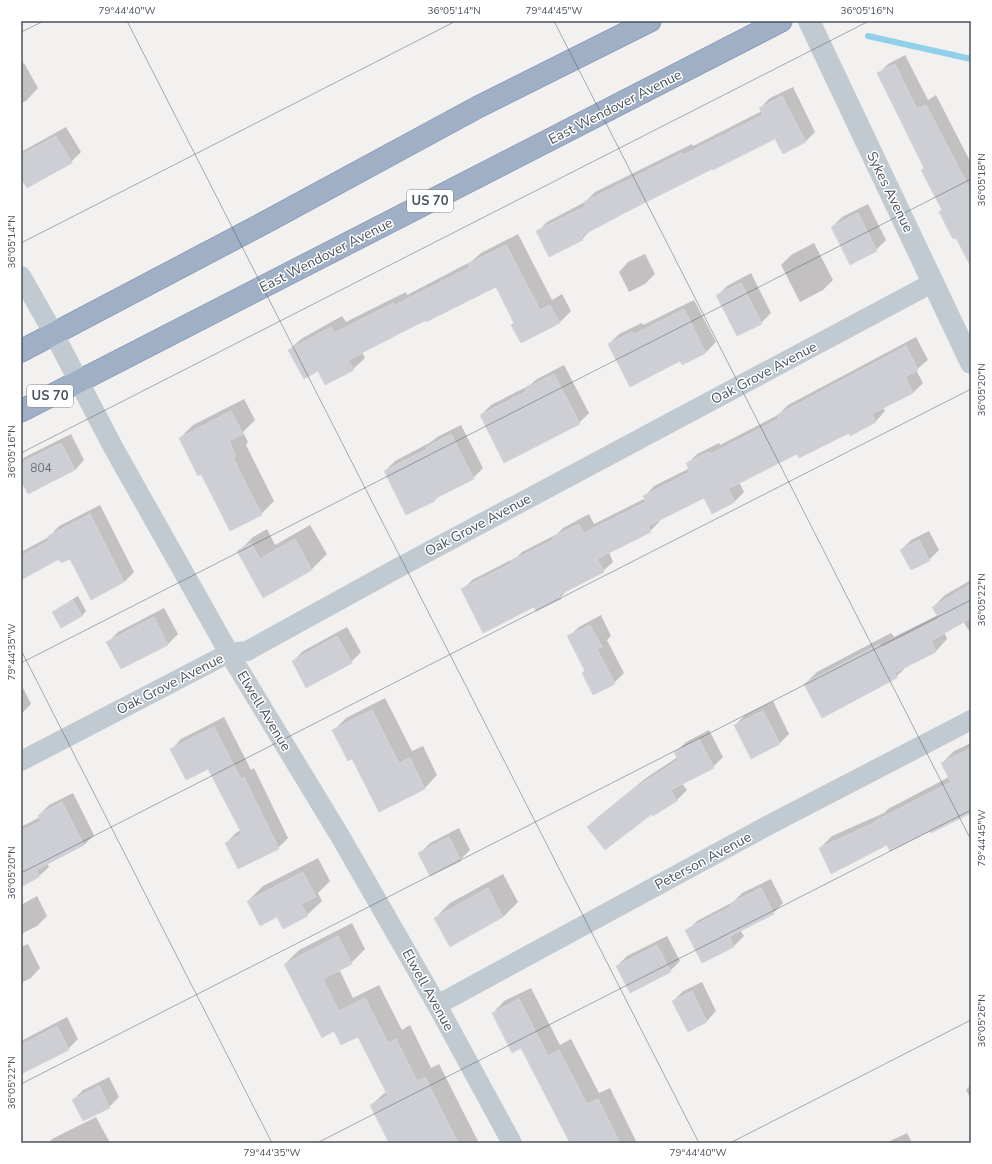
<svg xmlns="http://www.w3.org/2000/svg" width="992" height="1164" font-family="'Nunito Sans',sans-serif">
	<rect width="100%" height="100%" fill="#f3f0f0"/>
	<!-- shadow -->
	<path fill="#0003" d="M905,55L928,100L936,95L971,163V265L956,236L940,212L943,209L925,167L878,74L888,64Z
		M24,63L38,88L26,101L21,103V65Z
		M793,87L815,132L805,142L775,138L713,167L592,229L582,239L537,232L547,222L585,202L595,192L692,144L693,146L762,111L760,108L770,98Z
		M66,127L81,152L71,162L21,176V152Z
		M868,204L886,240L876,250L832,227L842,217Z
		M518,234L552,300L562,294L571,311L559,323H515L496,286L362,352L365,358L353,369L326,384L318,370L289,350L301,339L342,316L346,322L406,292L407,295L472,261L481,253Z
		M814,243L833,280L823,290L800,302L781,265L791,255Z
		M645,254L655,274L645,284L629,292L619,272L628,262Z
		M751,273L771,313L761,323L717,296L727,286Z
		M694,300L716,342L706,352L683,364L681,360L609,344L619,334L642,323L643,325Z
		M916,337L928,360L916,370L923,383L913,393L883,408L885,411L876,421L797,452L739,482L744,492L734,502L704,497L659,519L660,521L650,531L609,552L613,562L603,571L568,589L560,598L535,606L462,590L472,580L517,557L522,552L557,534L563,528L589,514L594,524L646,498L645,496L654,486L690,468L687,464L697,454L719,443L720,445L778,415L788,405Z
		M564,365L589,413L579,423L481,415L491,405L530,385L537,379Z
		M244,399L255,420L243,432L248,442L246,445L274,501L261,514L202,473L180,438L193,425Z
		M461,425L483,468L473,478L439,495L435,500L407,514L385,471L395,461L431,442L437,437Z
		M71,434L84,460L75,470L21,478V461L25,457Z
		M100,505L134,572L124,582L91,598L70,557L60,558L21,579V552L49,537L59,526Z
		M310,525L327,554L312,569L263,596L238,552L253,537L267,529L275,545Z
		M929,531L939,550L929,560L901,550L911,540Z
		M971,580V634L963,621L944,632L947,639L936,651L908,665L896,677L805,684L817,672L891,633L894,637L938,615L933,607L945,595Z
		M78,596L86,611L82,616L53,612L58,608Z
		M164,608L178,634L168,644L121,668L108,642L118,632Z
		M601,615L611,636L607,640L624,673L614,683L586,671L569,636L579,627Z
		M347,627L361,652L351,662L293,661L303,651Z
		M21,684L31,704L21,714Z
		M385,698L412,751L423,746L437,775L425,788L379,811L352,758L333,731L346,718Z
		M773,701L789,734L779,744L735,725L745,715Z
		M224,717L251,770L254,768L288,838L278,848L226,843L236,833L241,830L209,768L172,749L181,739Z
		M709,730L723,757L713,767L682,783L687,790L677,800L654,815L652,812L588,827L598,817L646,778L678,757L676,752L686,742Z
		M971,743V820L968,813L930,830L888,843L820,848L832,836L884,813L888,809L949,777L942,763L954,751Z
		M73,793L94,835L84,845L47,863L49,867L39,876L23,885L21,881V827L40,817L39,815L49,805Z
		M459,828L470,850L460,860L420,853L430,843Z
		M318,858L330,881L318,893L322,901L307,915L277,916L248,901L263,886Z
		M503,874L518,902L503,917L450,945L435,918L450,903Z
		M771,879L783,903L773,913L740,930L744,936L734,946L687,931L697,921L733,902L742,893Z
		M37,896L47,916L37,926L21,934V905Z
		M352,923L365,949L351,963L339,969L353,998L379,985L402,1030L410,1025L431,1068L439,1064L479,1143H393L371,1105L387,1091L358,1035L334,1030L285,964L299,950Z
		M667,936L680,961L670,971L617,966L627,956Z
		M28,944L40,968L31,978L21,983V947Z
		M702,982L716,1011L707,1021L673,1001L683,991Z
		M531,988L560,1045L571,1039L599,1093L610,1088L637,1143H571L522,1047L493,1013L504,1001Z
		M67,1017L78,1039L68,1049L21,1072V1041Z
		M109,1077L119,1097L109,1107L73,1100L83,1090Z
		M971,1085V1099L966,1090Z
		M96,1117L110,1143H48L52,1139Z
		M907,1133L912,1143H886Z"/>
	<g fill="none" stroke-linecap="round" stroke-linejoin="round">
		<!-- stream -->
		<path stroke="#90d1e9" stroke-width="6" d="M868,36L971,59"/>
	</g>
	<!-- building -->
	<path fill="#cdcfd4" stroke="#d4d6db" d="M895,64L917,109L926,105L971,191V267L956,238L953,239L939,212L942,210L921,170L924,168L877,73Z
		M782,96L806,142L783,154L775,139L713,170L712,169L638,206L581,236L583,240L549,257L536,231L586,206L584,202L682,153L683,155L763,115L759,108Z
		M56,136L72,163L27,188L21,178V155Z
		M858,213L877,251L850,265L831,227Z
		M506,245L540,310L550,305L560,323L521,343L511,325L514,323L496,287L426,322V320L348,360L354,370L325,385L318,371L304,379L288,350L331,327L334,333L394,303L395,305L470,267L468,264Z
		M741,283L762,324L737,336L716,295Z
		M684,309L706,353L682,365L680,361L630,387L608,344L632,332L633,335Z
		M906,346L918,370L905,377L913,393L872,414L876,422L850,436L849,433L799,458L797,454L728,489L735,502L712,514L704,498L648,526L651,532L597,559L604,572L559,595L561,599L536,611L534,607L483,633L461,589L512,563L511,561L553,540L552,537L579,524L584,533L646,502L643,496L690,472L686,463L709,452L710,454L779,419L777,415Z
		M554,374L580,424L504,463L480,415L527,391L525,389Z
		M231,411L243,434L229,441L236,456L233,458L262,515L230,531L201,474L198,476L179,438Z
		M451,434L474,479L434,499L435,501L406,515L384,471L427,449L426,447Z
		M61,443L75,470L28,494L21,481V463Z
		M90,514L124,582L91,600L70,559L61,563L59,559L21,580V556L50,540L48,536Z
		M295,539L312,570L263,598L237,551L251,543L260,559Z
		M919,540L930,561L911,570L900,550Z
		M971,584V618L931,641L936,652L894,673L897,678L822,718L804,684L879,644L882,648L939,619L932,607Z
		M73,600L82,616L61,628L52,612Z
		M154,617L168,645L121,669L106,642Z
		M590,625L602,647L597,649L615,684L593,695L582,673L585,671L567,636Z
		M337,636L352,663L306,688L292,661Z
		M372,710L399,763L410,758L425,789L379,812L352,759L348,761L332,730Z
		M763,711L780,744L751,759L734,725Z
		M214,727L241,779L244,777L279,849L238,869L225,843L242,834L208,769L186,780L170,749Z
		M699,739L714,768L671,790L677,801L653,816L652,814L605,850L587,827L635,788L678,760L674,752Z
		M971,748V813L931,833L930,831L890,851L887,845L831,874L819,848L876,822L875,821L951,782L941,763Z
		M62,802L84,845L36,870L39,877L21,887V831L41,821L38,815Z
		M449,837L461,861L430,876L418,853Z
		M303,872L316,897L301,904L308,916L283,929L277,917L260,926L247,901Z
		M488,888L503,917L450,947L434,918Z
		M761,888L774,914L729,937L734,947L702,963L685,930L732,906L731,903Z
		M338,936L352,964L323,979L339,1011L365,998L388,1043L396,1039L417,1081L425,1077L458,1143H389L370,1105L388,1096L358,1037L341,1045L334,1031L322,1038L284,964Z
		M657,945L671,972L630,993L616,966Z
		M692,991L707,1022L688,1032L672,1001Z
		M519,999L548,1056L559,1050L587,1104L598,1099L620,1143H570L521,1048L512,1053L492,1013Z
		M57,1026L69,1050L21,1074V1045Z
		M99,1086L110,1108L83,1121L72,1100Z"/>
	<g fill="none" stroke-linecap="round" stroke-linejoin="round">
		<!-- trunk casing -->
		<g stroke="#758ba9" stroke-width="23">
			<path id="trunk" d="M21,351L264,223L478,107L650,21
				M21,411L781,21"/>
		</g>
		<!-- minor -->
		<path stroke="#c1cad1" stroke-width="20" d="M21,276L54,334L113,447L229,653L340,836L437,1005L512,1143
			M21,761L229,653L247,651L396,569L934,282
			M437,1005L765,827L971,720"/>
		<!-- tertiary -->
		<path stroke="#c1cad1" stroke-width="22" d="M809,21L971,363"/>
		<!-- trunk -->
		<use href="#trunk" stroke="#9eafc6" stroke-width="22"/>
	</g>
	<!-- ticks -->
	<path fill="none" stroke="#49525d" stroke-width="1" stroke-opacity="0.45" d="M127,21L699,1143M554,21L971,840M21,32L44,21M21,243L456,21M21,453L869,21M21,650L272,1143M21,663L971,179M21,873L971,389M21,1084L971,600M317,1143L971,810M730,1143L971,1020"/>
	<g text-anchor="middle" dominant-baseline="central" stroke-width="3" stroke-linejoin="round" paint-order="stroke">
		<!-- number labels -->
		<g font-size="12" fill="#6a717b">
			<text x="41" y="468">804</text>
		</g>
		<!-- shield labels -->
		<g fill="#fff" stroke="#80868e" stroke-width="1">
			<rect x="407" y="190" width="46" height="22" rx="3"/>
			<rect x="27" y="385" width="46" height="22" rx="3"/>
		</g>
		<g font-size="13" font-weight="bold" fill="#49525d">
			<text x="430" y="201">US 70</text>
			<text x="50" y="396">US 70</text>
		</g>
		<!-- street labels -->
		<g font-size="14" fill="#49525d" stroke="#fff">
			<text transform="translate(615 107) rotate(-27)">East Wendover Avenue</text>
			<text transform="translate(890 192) rotate(64)">Sykes Avenue</text>
			<text transform="translate(326 255) rotate(-27)">East Wendover Avenue</text>
			<text transform="translate(764 373) rotate(-28)">Oak Grove Avenue</text>
			<text transform="translate(478 525) rotate(-28)">Oak Grove Avenue</text>
			<text transform="translate(170 684) rotate(-27)">Oak Grove Avenue</text>
			<text transform="translate(264 711) rotate(59)">Elwell Avenue</text>
			<text transform="translate(703 861) rotate(-28)">Peterson Avenue</text>
			<text transform="translate(428 990) rotate(61)">Elwell Avenue</text>
		</g>
	</g>
	<!-- border -->
	<rect width="992" height="1164" fill="none" stroke="#ffffff" stroke-width="44"/>
	<rect x="22" y="22" width="948" height="1120" fill="none" stroke="#49525d" stroke-width="1.5"/>
	<g font-size="10" text-anchor="middle" fill="#49525d">
		<text x="127" y="14">79°44'40"W</text>
		<text x="454" y="14">36°05'14"N</text>
		<text x="554" y="14">79°44'45"W</text>
		<text x="867" y="14">36°05'16"N</text>
		<text transform="translate(981 180) rotate(-90)" y="4">36°05'18"N</text>
		<text transform="translate(11 242) rotate(-90)" y="4">36°05'14"N</text>
		<text transform="translate(981 390) rotate(-90)" y="4">36°05'20"N</text>
		<text transform="translate(11 452) rotate(-90)" y="4">36°05'16"N</text>
		<text transform="translate(981 600) rotate(-90)" y="4">36°05'22"N</text>
		<text transform="translate(11 652) rotate(-90)" y="4">79°44'35"W</text>
		<text transform="translate(981 838) rotate(-90)" y="4">79°44'45"W</text>
		<text transform="translate(11 873) rotate(-90)" y="4">36°05'20"N</text>
		<text transform="translate(981 1021) rotate(-90)" y="4">36°05'26"N</text>
		<text transform="translate(11 1083) rotate(-90)" y="4">36°05'22"N</text>
		<text x="272" y="1156">79°44'35"W</text>
		<text x="698" y="1156">79°44'40"W</text>
	</g>
</svg>
